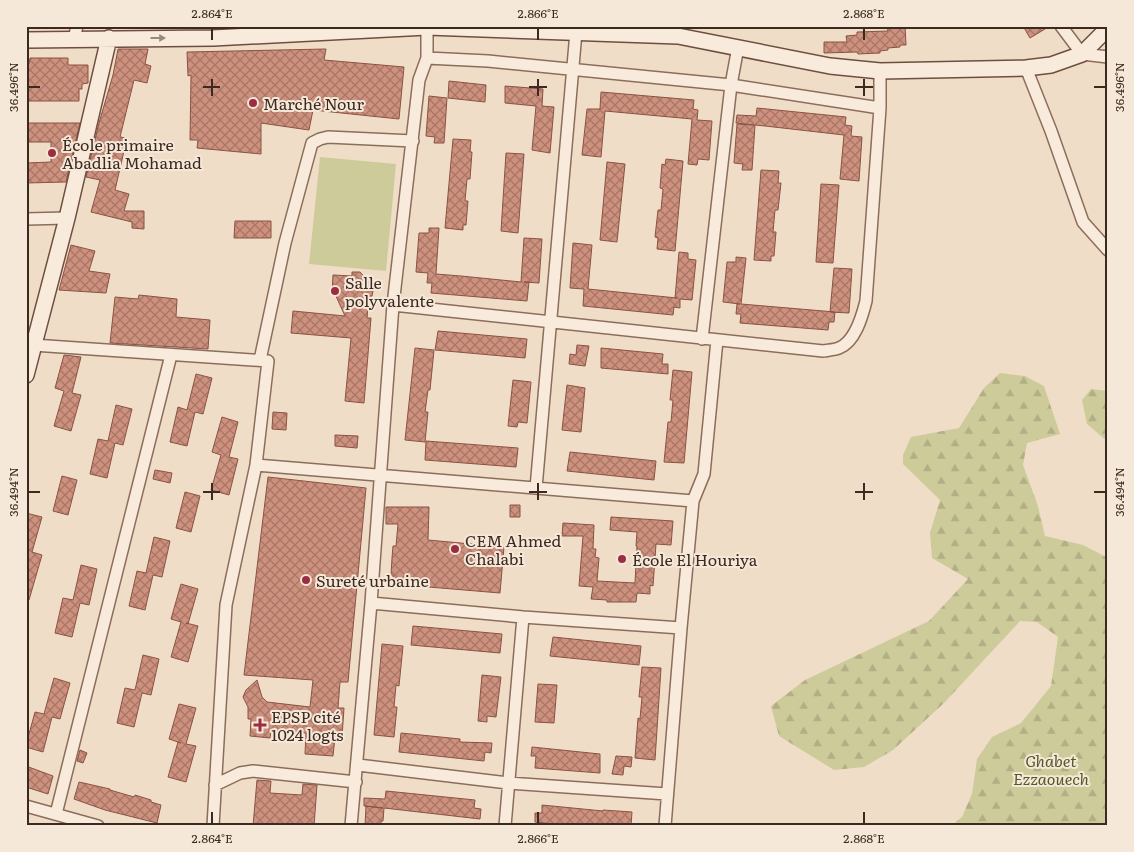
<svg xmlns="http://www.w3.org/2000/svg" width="1134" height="852" font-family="Literata,serif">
	<defs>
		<pattern id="forest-firs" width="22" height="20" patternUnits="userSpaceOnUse" patternTransform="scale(1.25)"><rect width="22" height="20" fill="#cecb9b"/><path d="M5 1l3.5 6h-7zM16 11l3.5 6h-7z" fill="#b2ae85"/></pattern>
		<pattern id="building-cross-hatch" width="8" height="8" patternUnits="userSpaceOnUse" patternTransform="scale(1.25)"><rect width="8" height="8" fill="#ce917e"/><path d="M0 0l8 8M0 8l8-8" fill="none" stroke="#a87667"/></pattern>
	</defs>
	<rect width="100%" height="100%" fill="#efddc8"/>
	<!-- grass -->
	<path fill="#cecb9b" d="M320,157L396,164L386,271L309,264Z"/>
	<!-- forest -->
	<path fill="url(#forest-firs)" d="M1000,373L1025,376L1044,386L1060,434L1027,443L1023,465L1038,506L1045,536L1083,545L1108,558V826H951L962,817L972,794L977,759L992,737L1021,723L1051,686L1058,637L1037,622L1020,621L944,703L893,750L864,767L834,770L779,736L771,706L805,680L929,621L968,579L932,558L930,533L940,500L903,464V455L911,437L959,428L984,388Z
		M1091,389L1108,391V442L1087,424L1082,400Z"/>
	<!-- building -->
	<path fill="url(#building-cross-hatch)" stroke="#8b5242" d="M887,26H905L906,45H900V47L888,48V50L880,51V53L858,54L857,52L824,53V42H847L846,36L857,35V32L888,31Z
		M1023,26H1050L1030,38Z
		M118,49H148L145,64L151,66L147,83L134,80L120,137L127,138L115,190L129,194L124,211H144V229L132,228V222L91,212L100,180L86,177L99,123L113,75Z
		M326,49L324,60L404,67L399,119L313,110L309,130L261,123V154L197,148L198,140H190L191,75L188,76L187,52Z
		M30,58H68V65H88V83L82,84V89H79V101H26V64H29Z
		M449,81L486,85L485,102L448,98Z
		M505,86L543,89L542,106L554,107L550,153L532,150L536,106L505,103Z
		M601,92L694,100L693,109L698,110L697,120L712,121L709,160L698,159L697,165L688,164L692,119L605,111L601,157L582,155L587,109H600Z
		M429,96L447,98L444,143H434L435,137L426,136Z
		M757,108L846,117L845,125L852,126L851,136L862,137L859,181L840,179L844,135L765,126L755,125L752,170H742L743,164L734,163L737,124L754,125L736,123L737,115L756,116Z
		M26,123H80L66,182L26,183V163L51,162V142H26Z
		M453,139L471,140L470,152H472L470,179H467L465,201H468L466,225H463V230L445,228Z
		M506,153L524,154L518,233L501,231Z
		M666,159L683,161L675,251L657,249L658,238L655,237L658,210H661L663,189L660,188L662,164L665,165Z
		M607,162L625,164L617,242L600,240Z
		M761,170L779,171L778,183H781L778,210H775L773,232H776L774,256H771V261L754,260Z
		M821,184L839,185L833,263L816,262Z
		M235,221H271V238H234Z
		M429,228H439L436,274L461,276L521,282L524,238L542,239L539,283L524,282H529L527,301L431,293L432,283H427L428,273L416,272L419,233H429Z
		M573,243L592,245L588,289L677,298H675L679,252L688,253V259L696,260L692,300L680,299V308L674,307L673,315L583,306L584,289L570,288Z
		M71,245L95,251L89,271L110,274L106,293L59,290Z
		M736,257L746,258L741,304L835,312L834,322H829L828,330L740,323L741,314H736L737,304H740L723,302L727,262H736Z
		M834,268L852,269L849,313L830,312Z
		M352,272H360L369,282L373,291L372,296H369L367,318H371L364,403L345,401L351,338L291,333L293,311L345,316L335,294H332L333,275L352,276Z
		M139,295L177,299L176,317L210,320L208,349L110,343L115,297L138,299Z
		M438,331L527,339L525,358L435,350Z
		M577,345L589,346L585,366L569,364L570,354L576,355Z
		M415,348L434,350L430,390H428L425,412H428L425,442L405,440Z
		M601,348L663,354L662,364H668V374L601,368Z
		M64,355L81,357L72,393L81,395L71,431L54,426L64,391L55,388Z
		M673,370L692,372L684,463L664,462L668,422H671L673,400H670Z
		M196,374L212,378L203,414L195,412L187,446L170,442L178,407L187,410Z
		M513,380L531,382L527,423L518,422L517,427L508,426Z
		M567,385L585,388L581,432L562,430Z
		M116,405L132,409L123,445L115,443L107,478L90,474L98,439L108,441Z
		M273,412L287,413L286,430L272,429Z
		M222,417L238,422L229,457L238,459L229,495L211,490L221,455L212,452Z
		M335,435L358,436L357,448L335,446Z
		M426,441L518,448L516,467L425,460Z
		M570,452L656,461L654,480L567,471Z
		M155,470L172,473L170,483L153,479Z
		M62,476L77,480L68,515L53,511Z
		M268,477L366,488L348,682H340L338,708H344L342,737H335L333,756L305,754L306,733L271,730L270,738L250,736L251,719H248V707L243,697L246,690L257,680L262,697L267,702L310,707L313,680L244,675Z
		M185,492L200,496L191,532L176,528Z
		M510,505H520V517H510Z
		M386,507H429L428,540L504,547L500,593L393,584V575H391L392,558L393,546H396L398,524H386Z
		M26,513L42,517L32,552L42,555L29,600L26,599Z
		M611,517L673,521L671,545L656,544L653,586L650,585V594L637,593L636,602H607V600L591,599L593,587L579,586L583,536H562L563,523L594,525L593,549H596L595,557L599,558L597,581L635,583L637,546H636L637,532L610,530Z
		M154,537L170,541L162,577L153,575L145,610L129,606L137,571L146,573Z
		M81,565L97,569L89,605L80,603L72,637L55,633L63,598L73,600Z
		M181,584L198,589L188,624L186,623L198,626L188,662L171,657L181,622L171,619Z
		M413,626L502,634L500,653L411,645Z
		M553,637L641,646L639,665L550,656Z
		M382,644L403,646L399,686L396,685L394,707H397L394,737L374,735Z
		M143,655L159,659L151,695L142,693L134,727L117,723L125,688L135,690Z
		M642,667L661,668L655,760L635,758L638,718L640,719L642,697H639Z
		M482,675L501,677L496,717L487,716V722L478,721Z
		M54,678L70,683L60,719L52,717L43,752L26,747V745L35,712L44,714Z
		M538,684L557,685L554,723L535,722Z
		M179,704L196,708L186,744L196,746L186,782L168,777L178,742L181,743L169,739Z
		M401,733L460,739V742L492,743L491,753L485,752L484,761L399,752Z
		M532,747L600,754V773L535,768L536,756H531Z
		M80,750L87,753L83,763L77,761Z
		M616,756L632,757L631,767L624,766L623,775L612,774Z
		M26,766L53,776L48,794L26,787Z
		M257,780L271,781L270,793L302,795L303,784L317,785L314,826H253Z
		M79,782L110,789V790L134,797L135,795L151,800V802L161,805L157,823L105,810L74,799Z
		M386,791L475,800L474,808L481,809L480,819L384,808L383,821H381V826H365L366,806L383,808L364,806V798L385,799Z
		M542,805L603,811V810L632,812L631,826H571L535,822V813H542Z"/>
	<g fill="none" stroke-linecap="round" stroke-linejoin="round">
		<!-- street casing -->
		<g stroke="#8c6d5c" stroke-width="14">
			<path id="street" d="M1061,26L1082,54L1108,57
				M74,39L77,26
				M427,58V27
				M1026,68L1051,131L1083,222L1108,250
				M26,219L67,218
				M393,305L823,351C828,350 834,350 839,348C855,342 862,317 866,301L880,108V71
				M702,339L731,85L738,47
				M33,345L268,361L256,465L226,605L213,826
				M260,360L285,243L312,143L320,139L328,137L413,141
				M256,465L693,501
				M536,488L576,32
				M523,617L681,628L665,826
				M681,628L693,501L704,474L717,340
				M358,765L508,783L667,794
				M215,785L240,773L253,771L356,782
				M26,806L98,826
				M56,814L171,355
				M351,826L371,603
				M505,826L523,617L371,603L393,305L419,80L427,58L488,61L731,85L880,108"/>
		</g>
		<!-- secondary casing -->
		<g stroke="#6e4f3f" stroke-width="18">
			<path id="secondary" d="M26,40L213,38L427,27L678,36L830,66L880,71L1026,68L1051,65L1082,54L1108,28
				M26,375L67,218L109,38"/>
		</g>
		<!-- street -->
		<use href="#street" stroke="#f9ebdc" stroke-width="11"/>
		<!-- secondary -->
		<use href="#secondary" stroke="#f9ebdc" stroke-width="15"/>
	</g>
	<!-- one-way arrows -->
	<defs><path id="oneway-solid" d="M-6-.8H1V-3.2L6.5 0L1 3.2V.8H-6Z" transform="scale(1.25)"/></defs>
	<use fill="#9a8a7e" href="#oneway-solid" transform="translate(158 38)"/>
	<!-- ticks -->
	<path fill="none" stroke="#3c2920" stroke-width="2" d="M212,28V40M538,28V40M864,28V40M212,79V96M538,79V96M864,79V96M28,87H40M203,87H220M529,87H547M855,87H873M1094,87H1106M212,483V500M538,483V500M864,483V500M28,492H40M203,492H220M529,492H547M855,492H873M1094,492H1106M212,812V824M538,812V824M864,812V824"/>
	<!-- markers -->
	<g fill="#9c2c40" stroke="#f6e8d8" stroke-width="2">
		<circle cx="253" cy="103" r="5"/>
		<circle cx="52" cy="153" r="5"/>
		<circle cx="335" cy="291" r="5"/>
		<circle cx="455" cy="549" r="5"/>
		<circle cx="622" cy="559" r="5"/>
		<circle cx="306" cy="580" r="5"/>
		<path d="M257.5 717.5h5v5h5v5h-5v5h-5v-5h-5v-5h5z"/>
	</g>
	<g text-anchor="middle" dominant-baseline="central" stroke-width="4" stroke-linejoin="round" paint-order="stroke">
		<!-- poi labels -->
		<g font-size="16" fill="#3c2920" stroke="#f6e8d8" text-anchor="start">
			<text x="263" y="103">Marché Nour</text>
			<text x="62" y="144">École primaire<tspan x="62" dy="18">Abadlia Mohamad</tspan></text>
			<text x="345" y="282">Salle<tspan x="345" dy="18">polyvalente</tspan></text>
			<text x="465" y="540">CEM Ahmed<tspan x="465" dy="18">Chalabi</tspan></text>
			<text x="632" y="559">École El Houriya</text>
			<text x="316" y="580">Sureté urbaine</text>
			<text x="271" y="716">EPSP cité<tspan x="271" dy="18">1024 logts</tspan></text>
		</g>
		<!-- park labels -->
		<g font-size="16" font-style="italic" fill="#555927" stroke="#f6e8d8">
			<text x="1051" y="760">Ghabet<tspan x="1051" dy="18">Ezzaouech</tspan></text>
		</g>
	</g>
	<!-- border -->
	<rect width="1134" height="852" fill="none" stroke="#f6e8d8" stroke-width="55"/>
	<rect x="28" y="28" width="1078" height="796" fill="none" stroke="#3c2920" stroke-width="2"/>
	<g font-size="12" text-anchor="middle" fill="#3c2920">
		<text x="212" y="18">2.864°E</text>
		<text x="538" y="18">2.866°E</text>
		<text x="864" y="18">2.868°E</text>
		<text transform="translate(14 87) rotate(-90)" y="4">36.496°N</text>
		<text transform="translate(1120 87) rotate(-90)" y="4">36.496°N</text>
		<text transform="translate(14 492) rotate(-90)" y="4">36.494°N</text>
		<text transform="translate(1120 492) rotate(-90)" y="4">36.494°N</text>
		<text x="212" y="843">2.864°E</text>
		<text x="538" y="843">2.866°E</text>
		<text x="864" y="843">2.868°E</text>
	</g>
</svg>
